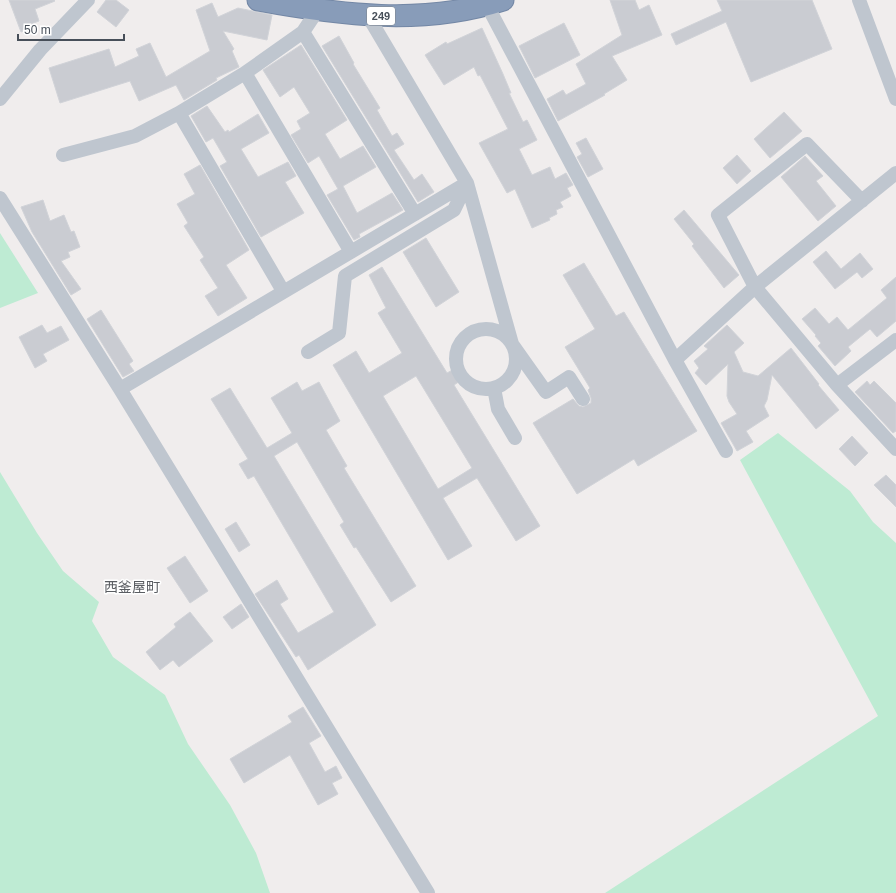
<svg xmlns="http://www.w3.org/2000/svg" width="896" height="893" font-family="Helvetica,'Noto Sans JP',sans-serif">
	<rect width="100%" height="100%" fill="#f0eded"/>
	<!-- green -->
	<path fill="#beebd3" d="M0,233L38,293L0,308Z
		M778,433L850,491L873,522L896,543V893H605L878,716L740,460Z
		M0,472L37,533L63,571L99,602L92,621L113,657L165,695L188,744L230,805L256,853L270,893H0Z"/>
	<!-- building -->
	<path fill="#caccd2" stroke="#d1d3d8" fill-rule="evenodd" d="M9,0H54L55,1L35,9L39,21L31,24L32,28L21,32Z
		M106,0H116L129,10L116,27L97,12Z
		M610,0H635L639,10L649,5L662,35L612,56L627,80L604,94L605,95L558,121L547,99L563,90L566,95L586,84L576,64L622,35Z
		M717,0H812L832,49L751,82L726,22L676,45L671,34L722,11Z
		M212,3L218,17L238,8L272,15L267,40L223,31L234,49L232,51L239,67L216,78L217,80L184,100L176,85L139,101L130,81L60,103L49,68L109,49L115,67L139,56L136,49L150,43L166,77L210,51L196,10Z
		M564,23L580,55L535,78L519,46Z
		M482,28L503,74L511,93H509L523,122L527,120L537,140L519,149L532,175L550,167L555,179L566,173L573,185L567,188L571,196L560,202L563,207L556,210L557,214L549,218L550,220L532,228L515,189L507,193L479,143L508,129L480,75L478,76L474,67L444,85L425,55L446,42L447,44Z
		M339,36L354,63L353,64L380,108L377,110L392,136L397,133L404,144L394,150L414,180L422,174L434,192L418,202L322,46Z
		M301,45L347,120L325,134L340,159L363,146L376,167L343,186L357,213L392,193L403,210L359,234L360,237L354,240L327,195L338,189L319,156L308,163L291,135L301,129L297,121L310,113L294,87L280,97L263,70Z
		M207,106L225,132L228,130L229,132L258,114L269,133L241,149L258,177L288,162L296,176L285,182L304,213L261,237L220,166L227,162L213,138L206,142L191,116Z
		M784,112L802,131L770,158L754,139Z
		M586,138L603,169L588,177L577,157L582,154L576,143Z
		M737,155L751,171L737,184L723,168Z
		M805,156L823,176L816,181L836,206L818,221L781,177Z
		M200,165L249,250L226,265L247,298L218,316L205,296L218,288L200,260L204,257L184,226L188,223L177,204L195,194L184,174Z
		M43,200L50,221L64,215L71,232L74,231L80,247L68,252L70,257L61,261L81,289L71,295L32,232L21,207Z
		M684,210L739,275L724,288L692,246L694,244L674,219Z
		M426,238L459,292L436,307L403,252Z
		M826,251L841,269L860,253L873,269L862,278L857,272L835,289L813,262Z
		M584,263L616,316L624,312L697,431L638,466L634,459L577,494L533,423L573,399L579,406L583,407L591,403V398L588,390L590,388L565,347L595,329L563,275Z
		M382,267L447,373L456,368L463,379L454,385L540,526L516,541L477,478L443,498L472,546L448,560L333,365L356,351L369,373L402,353L378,313L386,308L369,275ZM416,376L472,468L438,489L383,396Z
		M896,277V321L877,337L870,329L848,347L851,351L835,366L818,346L821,343L815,336L816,335L802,319L815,308L829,324L837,317L848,330L887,298L881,290Z
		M101,310L133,361L129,364L134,371L123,377L87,319Z
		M42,325L47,333L61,326L69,340L43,354L47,361L35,368L19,337Z
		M727,325L744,343L734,352L743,372L758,376L791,348L819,384L818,385L839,410L816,429L772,375L767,400L764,406L769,416L746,431L753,442L737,451L721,423L737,414L729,402L727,396L728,364L706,385L695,373L699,368L694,361L708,349L704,346Z
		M867,381L870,385L874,381L896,403V431L893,433L855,392Z
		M297,382L302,391L319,382L340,421L326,430L347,466L344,468L416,586L391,602L356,547L354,548L340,525L344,522L297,442L274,456L376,625L308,670L299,655L296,657L255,594L277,580L288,599L280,604L298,633L334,612L254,476L248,479L239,464L248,459L211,399L230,388L267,448L292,433L271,398Z
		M852,436L868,453L855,466L839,449Z
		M886,475L896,485V507L874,485Z
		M236,522L250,545L239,552L225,529Z
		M185,556L208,591L190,603L167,568Z
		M241,604L249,617L232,629L223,617Z
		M190,612L213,641L179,667L173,660L160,670L146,652L176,627L174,624Z
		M303,707L321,736L309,743L325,772L336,766L342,778L332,783L338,794L318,805L290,755L244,783L230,759L292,722L288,716Z"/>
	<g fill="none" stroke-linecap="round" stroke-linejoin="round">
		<!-- highway casing -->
		<g stroke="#7387a5" stroke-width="23">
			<path id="highway" d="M258,0C339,15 423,26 503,0"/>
		</g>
		<!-- minor -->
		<path stroke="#bfc6cf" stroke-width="14" d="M859,0L896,99
			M487,5L675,360L726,451
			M368,16L467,183L512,344L546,392L569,377L583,399
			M303,32L415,214
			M245,73L351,252
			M0,99L40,50L88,0
			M63,155L135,136L179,113
			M0,198L120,389L428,893
			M862,201L807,144L718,215L755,287L837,385L896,449
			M283,291L179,113L245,73L303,32L317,11
			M456 359a30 30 0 1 1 60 0a30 30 0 1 1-60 0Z
			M308,352L339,333L345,276L454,210L467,183
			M675,360L755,287L896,173
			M837,385L896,340
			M494,388L498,409L515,438
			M120,389L467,183"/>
		<!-- highway -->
		<use href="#highway" stroke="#889cb9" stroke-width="21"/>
	</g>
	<g text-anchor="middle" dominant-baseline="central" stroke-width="3" stroke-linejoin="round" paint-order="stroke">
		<!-- shield labels -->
		<rect fill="#fff" stroke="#7e848b" stroke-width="1" x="367" y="7" width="28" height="18" rx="3"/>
		<g font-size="11" font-weight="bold" fill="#474f59">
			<text x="381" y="16">249</text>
		</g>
		<!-- quarter labels -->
		<g font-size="14" fill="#5a5d62" stroke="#fff">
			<text x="132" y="587">西釜屋町</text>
		</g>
	</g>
	<!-- scale -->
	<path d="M18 34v6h106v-6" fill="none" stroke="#474f59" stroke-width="2"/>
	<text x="24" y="34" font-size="12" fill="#474f59" stroke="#ffffff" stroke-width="3" paint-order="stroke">50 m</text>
</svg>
